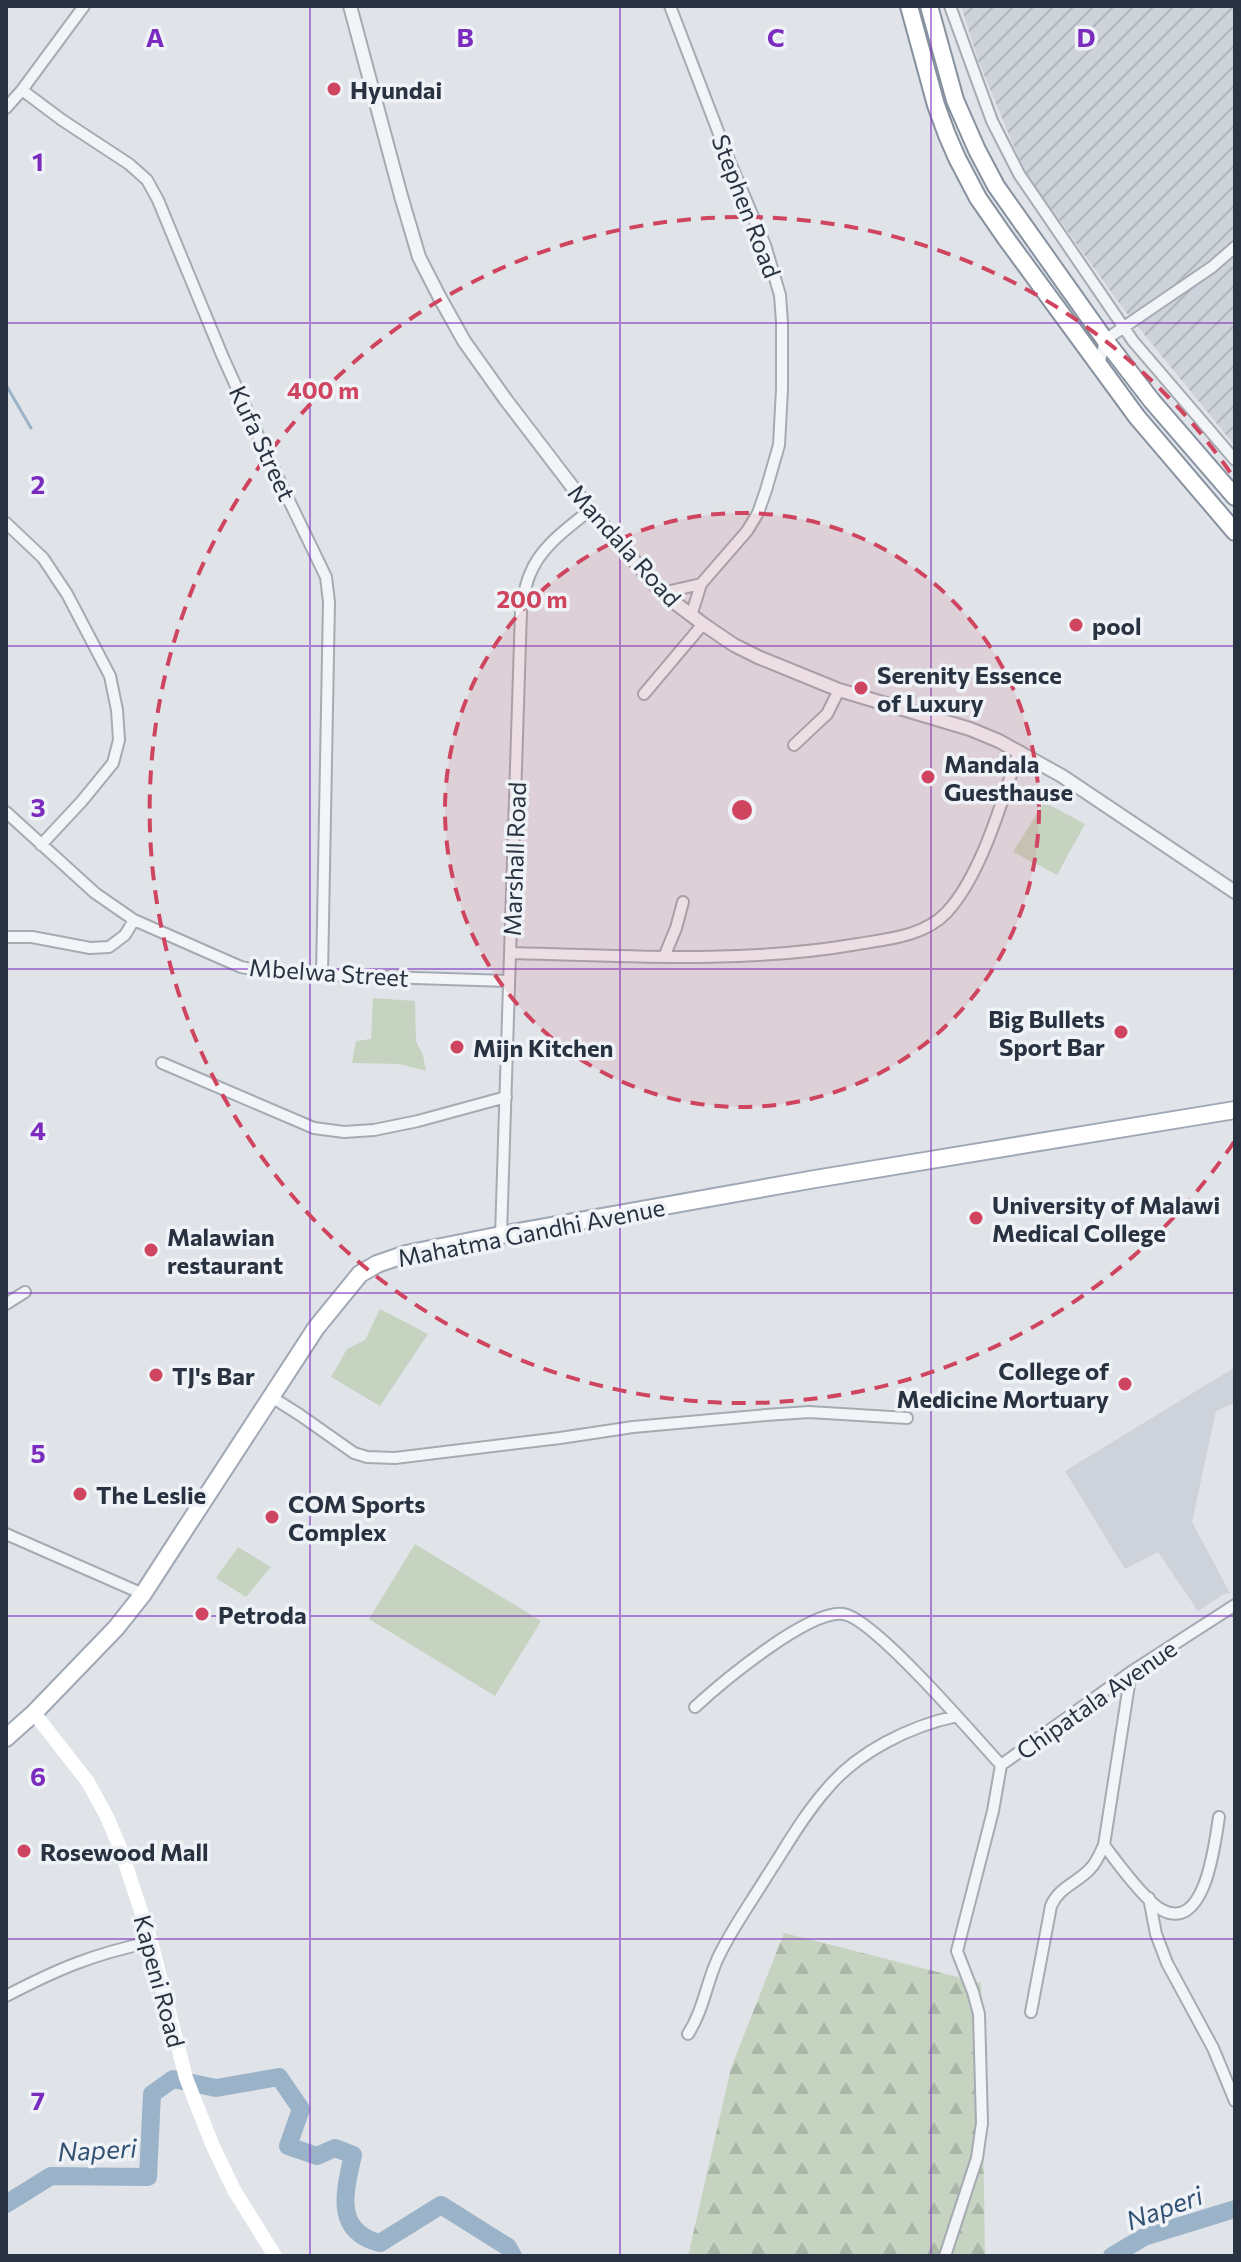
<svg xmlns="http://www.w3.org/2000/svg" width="1241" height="2262" font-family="Commissioner,sans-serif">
	<defs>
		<pattern id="industrial-furrows" width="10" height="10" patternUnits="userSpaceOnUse" patternTransform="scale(2)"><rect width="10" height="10" fill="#ced3db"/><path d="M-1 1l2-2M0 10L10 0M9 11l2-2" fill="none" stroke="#b1b6bd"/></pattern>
		<pattern id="forest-firs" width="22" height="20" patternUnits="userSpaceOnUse" patternTransform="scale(2)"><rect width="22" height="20" fill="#c6d3c1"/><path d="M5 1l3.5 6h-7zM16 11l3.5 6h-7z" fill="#aab6a7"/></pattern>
	</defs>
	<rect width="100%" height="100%" fill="#e0e4e9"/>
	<!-- built -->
	<path fill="#ced3db" d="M1232,1369H1235V1403L1216,1411L1192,1522L1230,1593L1224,1594L1198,1611L1158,1552L1125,1569L1065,1471Z"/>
	<!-- industrial -->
	<path fill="url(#industrial-furrows)" d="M961,6H1235V446L1122,307L1024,171L978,60Z"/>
	<!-- green -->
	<path fill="#c6d3c1" d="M1044,802L1085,824L1057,875L1013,852Z
		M373,998L415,1001L416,1041L423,1055L426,1071L399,1064L352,1063L356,1041L371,1039Z
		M380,1309L428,1334L380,1406L331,1377L347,1349L365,1340Z
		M415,1544L541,1621L495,1696L369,1619Z
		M238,1547L271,1567L246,1597L216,1578Z"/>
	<!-- forest -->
	<path fill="url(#forest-firs)" d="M784,1933L981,1983L985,2256H688L731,2068Z"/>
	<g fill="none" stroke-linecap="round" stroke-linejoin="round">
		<!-- stream -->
		<path stroke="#9ab3c9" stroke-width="3" d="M6,385L31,428"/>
		<!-- river -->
		<path stroke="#9ab3c9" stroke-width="18" d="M6,2204L51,2176L148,2177L152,2094L173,2079L216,2088L279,2077L301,2109L288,2146L317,2156L335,2148L353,2155C345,2191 333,2231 380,2243L441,2205L508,2247L513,2256
			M1112,2256L1144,2237L1235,2209"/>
		<!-- minor casing -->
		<g stroke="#a5abb3" stroke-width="14">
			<path id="minor" d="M84,6L22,90L62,120L129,164L147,180L158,200L222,355L266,453L326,577L329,602L322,975
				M670,6L729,160L765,245L780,295L782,322V389L779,445L766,490L758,513L747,531L701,584L691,616
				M950,6L992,121L1019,174L1133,341L1235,460
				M6,108L22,90
				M1099,366L1105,340L1212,267L1235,247
				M6,523L43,558L67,594L110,676L117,710L119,740L113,763L82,801L41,845
				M662,593L701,584
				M644,694L703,624
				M794,745L827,714L839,690
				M6,812L95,893L134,920L241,967L261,971L322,975L508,981
				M6,937H32L90,948L109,947L125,935L134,920
				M511,953C626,956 743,964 858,944C888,939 925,936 947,912C982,874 1002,800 1019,751
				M664,957L676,928L683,902
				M162,1063L314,1128L344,1132L374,1130L418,1121L506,1097
				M501,1235L521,611C523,599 525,585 530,574C541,546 568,528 590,510
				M6,1304L25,1292
				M270,1396L300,1415L354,1453L367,1457L395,1458L560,1438L633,1427L766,1415L809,1412L907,1418
				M6,1534L143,1594
				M695,1707C721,1683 808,1610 843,1614C873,1617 976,1738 1001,1765
				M1104,1845C1116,1861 1145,1901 1162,1910C1206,1933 1215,1841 1219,1817
				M1149,1898L1156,1934L1167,1963L1213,2048L1235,2101
				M6,1996C58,1969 93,1954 151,1942
				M1031,2012L1051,1906C1059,1887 1077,1883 1090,1869C1097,1862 1100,1853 1104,1845L1131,1672
				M688,2034C703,2011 706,1985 717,1960C730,1931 750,1904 767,1876C786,1847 803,1816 826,1790C857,1752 910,1726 957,1716
				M945,2256L977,2158L982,2123L979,2014L973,1992L957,1951L993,1811L1001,1765L1131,1672L1235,1605"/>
		</g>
		<!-- tertiary casing -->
		<g stroke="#a5abb3" stroke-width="16">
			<path id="tertiary" d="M350,6L401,196L419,257L440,298L464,341L506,400L590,510L662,593L703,624L734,645L758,657L839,690L970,729L999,741L1062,776L1235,892"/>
		</g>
		<!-- primary casing -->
		<g stroke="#9fa8b5" stroke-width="20">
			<path id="primary" d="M6,1738L34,1713L116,1628L143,1594L176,1543L316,1328L360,1274L377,1264L406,1254L501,1235L815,1179L1235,1110"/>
		</g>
		<!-- trunk casing -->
		<g stroke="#8792a0" stroke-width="20">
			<path id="trunk" d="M909,6L936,105L947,135L957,158L978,198L1005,237L1137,417L1235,532
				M929,6L955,100L977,150L996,186L1105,340L1152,401L1235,497"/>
		</g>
		<!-- minor -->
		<use href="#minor" stroke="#f2f4f7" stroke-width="10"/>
		<!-- tertiary -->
		<use href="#tertiary" stroke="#f2f4f7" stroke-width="12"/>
		<!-- secondary -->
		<path stroke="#fff" stroke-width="14" d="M34,1713L88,1782L107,1817L121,1850L151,1942L186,2078L212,2144L234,2190L275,2256"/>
		<!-- primary -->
		<use href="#primary" stroke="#fff" stroke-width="16"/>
		<!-- trunk -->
		<use href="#trunk" stroke="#fff" stroke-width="16"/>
	</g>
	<!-- grid -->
	<path fill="none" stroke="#7b2cbf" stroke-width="2" stroke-opacity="0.55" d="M310,6V2256M620,6V2256M931,6V2256M6,323H1235M6,646H1235M6,969H1235M6,1293H1235M6,1616H1235M6,1939H1235"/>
	<!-- distance rings -->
	<circle cx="742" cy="810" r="297" fill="#cf445e" fill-opacity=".12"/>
	<g fill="none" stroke="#cf445e" stroke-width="4" stroke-dasharray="14 10">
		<circle cx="742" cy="810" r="297"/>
		<path d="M1234 1142A593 593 0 1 1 1234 478"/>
	</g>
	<!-- markers -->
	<g fill="#cf445e" stroke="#eff2f6" stroke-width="3">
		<circle cx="334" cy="89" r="8"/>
		<circle cx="1076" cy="625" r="8"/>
		<circle cx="861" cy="688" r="8"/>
		<circle cx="928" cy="777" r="8"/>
		<circle cx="1121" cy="1032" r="8"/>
		<circle cx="457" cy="1047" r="8"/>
		<circle cx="976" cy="1218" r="8"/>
		<circle cx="151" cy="1250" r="8"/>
		<circle cx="156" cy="1375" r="8"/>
		<circle cx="1125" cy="1384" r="8"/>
		<circle cx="80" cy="1494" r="8"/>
		<circle cx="272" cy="1517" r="8"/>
		<circle cx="202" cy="1614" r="8"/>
		<circle cx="24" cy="1851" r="8"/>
	</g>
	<g text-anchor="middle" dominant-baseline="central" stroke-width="7" stroke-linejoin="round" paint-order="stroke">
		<!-- poi labels -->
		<g font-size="24" font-weight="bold" fill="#283240" stroke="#eff2f6" text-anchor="start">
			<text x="350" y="89">Hyundai</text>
			<text x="1092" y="625">pool</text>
			<text x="877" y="674">Serenity Essence<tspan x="877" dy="28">of Luxury</tspan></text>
			<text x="944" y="763">Mandala<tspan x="944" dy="28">Guesthause</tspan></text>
			<text x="1105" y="1018" text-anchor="end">Big Bullets<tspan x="1105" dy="28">Sport Bar</tspan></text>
			<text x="473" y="1047">Mijn Kitchen</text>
			<text x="992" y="1204">University of Malawi<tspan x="992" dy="28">Medical College</tspan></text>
			<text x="167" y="1236">Malawian<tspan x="167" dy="28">restaurant</tspan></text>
			<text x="1109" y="1370" text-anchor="end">College of<tspan x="1109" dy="28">Medicine Mortuary</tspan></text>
			<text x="172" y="1375">TJ's Bar</text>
			<text x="96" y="1494">The Leslie</text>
			<text x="288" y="1503">COM Sports<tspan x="288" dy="28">Complex</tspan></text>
			<text x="218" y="1614">Petroda</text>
			<text x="40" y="1851">Rosewood Mall</text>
		</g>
		<!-- street labels -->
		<g font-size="24" fill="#283240" stroke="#eff2f6">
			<text transform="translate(747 206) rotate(69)">Stephen Road</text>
			<text transform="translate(263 443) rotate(65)">Kufa Street</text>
			<text transform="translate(625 545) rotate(48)">Mandala Road</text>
			<text transform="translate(514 859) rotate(-88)">Marshall Road</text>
			<text transform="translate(329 972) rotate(4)">Mbelwa Street</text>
			<text transform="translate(531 1232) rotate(-11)">Mahatma Gandhi Avenue</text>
			<text transform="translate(1096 1699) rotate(-35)">Chipatala Avenue</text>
			<text transform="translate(160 1981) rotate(75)">Kapeni Road</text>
		</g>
		<!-- water labels -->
		<g font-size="26" font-style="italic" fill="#325274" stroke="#eff2f6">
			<text transform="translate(97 2149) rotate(-3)">Naperi</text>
			<text transform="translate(1164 2207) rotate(-20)">Naperi</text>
		</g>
	</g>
	<g font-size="26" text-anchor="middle" font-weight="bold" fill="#7b2cbf" stroke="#eff2f6" stroke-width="7" stroke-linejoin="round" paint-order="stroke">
		<text x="155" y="47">A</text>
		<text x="465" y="47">B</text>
		<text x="776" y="47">C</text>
		<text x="1086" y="47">D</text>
		<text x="38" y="171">1</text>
		<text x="38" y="494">2</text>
		<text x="38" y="817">3</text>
		<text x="38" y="1140">4</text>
		<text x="38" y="1463">5</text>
		<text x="38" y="1786">6</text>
		<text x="38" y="2110">7</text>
	</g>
	<circle cx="742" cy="810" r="12" fill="#cf445e" stroke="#eff2f6" stroke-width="4"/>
	<g font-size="24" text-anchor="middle" font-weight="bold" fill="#cf445e" stroke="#eff2f6" stroke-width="7" stroke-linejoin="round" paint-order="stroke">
		<text x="323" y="399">400 m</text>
		<text x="532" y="608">200 m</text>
	</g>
	<!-- border -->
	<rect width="1241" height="2262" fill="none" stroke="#283240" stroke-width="16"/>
</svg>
